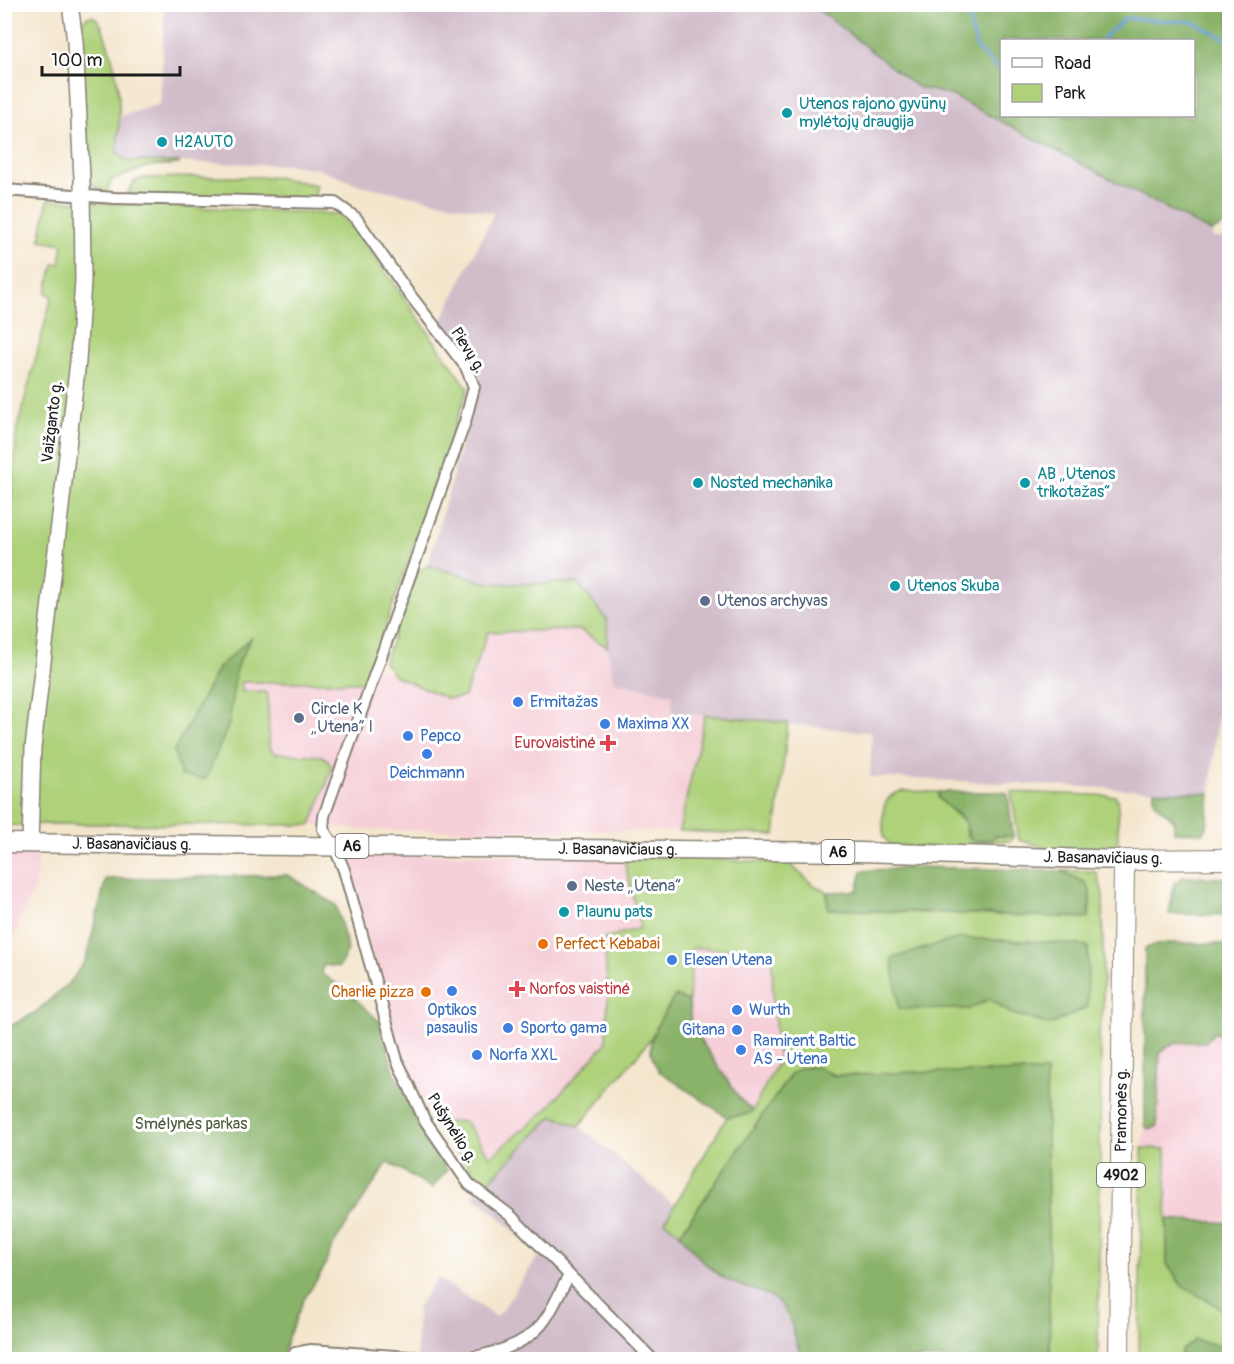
<svg xmlns="http://www.w3.org/2000/svg" width="1234" height="1364" font-family="Pangolin,sans-serif">
	<rect width="100%" height="100%" fill="#fff"/>
	<filter id="ink" filterUnits="userSpaceOnUse"><feTurbulence type="fractalNoise" baseFrequency=".0167" numOctaves="2"/><feDisplacementMap in="SourceGraphic" scale="12" xChannelSelector="R" yChannelSelector="G"/><feConvolveMatrix kernelMatrix="1 2 1 2 8 2 1 2 1" color-interpolation-filters="sRGB"/></filter>
	<filter id="wash" filterUnits="userSpaceOnUse"><feTurbulence type="fractalNoise" baseFrequency=".008" numOctaves="4" result="noise"/><feDisplacementMap in="SourceGraphic" scale="24" xChannelSelector="R" yChannelSelector="G"/><feGaussianBlur stdDeviation="1.35" result="paint"/><feColorMatrix in="noise" values="0 0 0 0 0 0 0 0 0 0 0 0 0 0 0 0 0 1.4 0 .05"/><feComposite in="paint" operator="in"/></filter>
	<g filter="url(#wash)">
		<rect width="100%" height="100%" fill="#f4e6cd"/>
		<!-- built -->
		<path fill="#f6cfd8" d="M580,630L607,647L614,681L672,695L673,714L705,715L679,831L369,830L311,825L332,769L328,760L322,756L274,753L269,746L268,695L265,692L242,691L241,681L360,682L370,672L372,665L448,699L482,647L488,632Z
			M5,850H39L34,890L5,954Z
			M357,854L623,855L640,928L608,997L606,1043L546,1110L489,1157L465,1121L435,1123L406,1067L395,1040L350,873V863Z
			M692,947L772,950L773,1007L779,1058L753,1111L740,1099L691,1026L689,1002Z
			M1215,1032L1230,1042L1229,1223L1167,1219L1166,1149L1142,1148L1145,1125L1149,1129L1157,1127L1160,1053L1165,1047L1178,1043L1205,1042Z"/>
		<!-- industrial -->
		<path fill="#d1bdca" d="M165,5H813L917,87L951,95L1211,232L1213,238H1229L1230,592L1210,793L870,777L872,733L705,715L673,714L672,695L614,681L607,647V620L508,584L483,582L428,565L477,390L467,360L440,324L494,213L360,185L319,169L291,165L128,161L117,153L121,116L160,104Z
			M553,1116L579,1126L674,1205L665,1221L680,1234L703,1262L732,1283L767,1294L781,1305L790,1325L802,1359L417,1360V1307L438,1278L497,1317L539,1255L494,1212L473,1196Z"/>
		<!-- green -->
		<path fill="#aed17a" stroke="#65764b" stroke-width="1.5" fill-rule="evenodd" d="M92,16C101,20 103,30 106,39C121,79 121,111 117,153L128,161L179,162V164L149,166L112,180L106,193L95,187L89,179L80,24L87,17Z
			M195,177H276L317,185L314,199L126,195L135,181L144,178Z
			M48,200L337,214L355,229L468,388L372,665L365,680L360,682H241L242,691L265,692L268,695L269,746L274,753L322,756L328,760L332,769L311,825L40,824L5,826L4,601L17,429L52,296L46,293L54,264H60L63,244L40,240ZM250,639L236,668L174,751L219,667Z
			M428,565L483,582L508,584L578,583L607,620V647L580,630L488,632L464,697L448,699L395,676L384,662L416,573Z
			M705,715L788,723L775,835L679,831Z
			M901,791L939,792L938,797L965,823L967,836L978,841L996,836H1013V839L1009,841L981,842L966,849L892,846L884,838C882,818 879,797 901,791Z
			M1011,792L1115,796L1118,800V840C1116,846 1114,847 1108,849H1049L1019,840Z
			M623,855L788,863L815,886L827,892L828,909L846,910L1089,918C1092,885 1090,885 1062,871H1093L1097,873L1103,894V1008L1099,1033L1101,1056L1098,1359H1050L1046,1072C978,1072 910,1073 842,1075C821,1076 815,1057 791,1074L680,1234L665,1221L727,1117L745,1115L753,1110L779,1059L773,1007L772,950L692,948L689,1002L675,996L649,1041L579,1126L553,1116L484,1186L435,1123L465,1121L490,1157L546,1110L606,1043L608,997L604,938L640,928ZM1088,947L1087,1007L1050,1025L1010,1013L990,999Z
			M1142,1148L1166,1149L1167,1264L1182,1286L1218,1306L1229,1319V1347L1220,1346L1181,1351V1359L1139,1360Z"/>
		<!-- forest -->
		<path fill="#8ab36a" stroke="#536843" stroke-width="1.5" fill-rule="evenodd" d="M813,5H1229L1230,217L1226,224L1211,232L951,95L917,87ZM1002,40H1194V116H1002Z
			M252,637L236,668L229,724L206,779L181,776L174,751L219,667Z
			M1154,791L1210,793L1207,827L1203,833L1174,832V821C1165,808 1152,810 1154,791Z
			M939,792H1004L1008,795L1013,836H996L992,839L972,842C967,835 968,829 965,822C958,812 945,807 938,797Z
			M918,867L1062,871L1086,883L1090,891L1089,918L828,909L827,892L857,891L862,871Z
			M288,875L336,905L348,950L339,967L323,965L322,974L346,990L380,1022L394,1071L417,1123L447,1170L432,1188L388,1162L332,1247L323,1270L303,1301L287,1340L282,1359H5V1029L36,1012L72,980L86,959L106,879Z
			M1183,877L1229,878V915L1169,914L1174,883Z
			M959,938L1048,942L1088,946L1087,1007L1050,1025L1010,1013L990,999L969,1009H899L892,958Z
			M1166,943L1229,944V1042L1215,1032L1205,1042C1189,1042 1171,1040 1160,1053L1157,1127L1148,1129L1145,1125V948Z
			M675,996L689,1002L691,1026L740,1099L753,1111L745,1115L727,1117L659,1071C639,1042 660,1022 675,996Z
			M818,1067L834,1076L915,1072H1046L1050,1359H802C796,1343 792,1317 780,1304C767,1291 750,1290 734,1283C711,1274 695,1253 680,1234L791,1074L800,1068Z
			M1167,1219L1229,1223V1319L1218,1306L1182,1286L1167,1264Z
			M1194,1340L1229,1347V1359H1181V1351Z"/>
		<g fill="none" stroke-linecap="round" stroke-linejoin="round">
			<!-- stream -->
			<path stroke="#6da1d9" stroke-width="3" d="M965,4L977,49L1002,73
				M1101,40L1125,18L1193,22L1230,41"/>
		</g>
	</g>
	<g filter="url(#ink)">
		<g fill="none" stroke-linecap="round" stroke-linejoin="round">
			<!-- street casing -->
			<g stroke="#888174" stroke-width="14">
				<path id="street" d="M4,190L115,198L335,203L356,218L407,291L466,367L474,387L465,422L324,816L323,829L334,846L344,870L397,1060L424,1119L469,1184L511,1216L653,1360
					M292,1360L295,1353L311,1350L451,1360
					M461,1360C490,1354 521,1348 541,1325C553,1311 559,1292 569,1276"/>
			</g>
			<!-- secondary casing -->
			<g stroke="#888174" stroke-width="18">
				<path id="secondary" d="M30,844L33,748L78,361L83,280L82,178L75,41L70,4"/>
			</g>
			<!-- primary casing -->
			<g stroke="#888174" stroke-width="21">
				<g id="primary">
					<path id="s1" d="M4,843L859,852L1124,860"/>
				</g>
			</g>
			<!-- highway casing -->
			<g stroke="#888174" stroke-width="22">
				<g id="highway">
					<path id="s2" d="M1119,1360L1124,860L1230,859"/>
				</g>
			</g>
			<!-- street -->
			<use href="#street" stroke="#fff" stroke-width="10"/>
			<!-- secondary -->
			<use href="#secondary" stroke="#fff" stroke-width="15"/>
			<!-- primary -->
			<use href="#primary" stroke="#fff" stroke-width="18"/>
			<!-- highway -->
			<use href="#highway" stroke="#fff" stroke-width="20"/>
		</g>
	</g>
	<!-- markers -->
	<g fill="#0f9aa8" stroke="#fff" stroke-width="2">
		<circle cx="787" cy="113" r="6"/>
		<circle cx="162" cy="142" r="6"/>
		<circle cx="698" cy="483" r="6"/>
		<circle cx="1025" cy="483" r="6"/>
		<circle cx="895" cy="586" r="6"/>
		<circle cx="564" cy="912" r="6"/>
	</g>
	<g fill="#5c6f8a" stroke="#fff" stroke-width="2">
		<circle cx="705" cy="601" r="6"/>
		<circle cx="299" cy="718" r="6"/>
		<circle cx="572" cy="886" r="6"/>
	</g>
	<g fill="#3f7fe0" stroke="#fff" stroke-width="2">
		<circle cx="518" cy="702" r="6"/>
		<circle cx="605" cy="724" r="6"/>
		<circle cx="408" cy="736" r="6"/>
		<circle cx="427" cy="754" r="6"/>
		<circle cx="672" cy="960" r="6"/>
		<circle cx="452" cy="991" r="6"/>
		<circle cx="737" cy="1010" r="6"/>
		<circle cx="508" cy="1028" r="6"/>
		<circle cx="737" cy="1030" r="6"/>
		<circle cx="741" cy="1050" r="6"/>
		<circle cx="477" cy="1055" r="6"/>
	</g>
	<g fill="#e0444e" stroke="#fff" stroke-width="2">
		<path d="M605 734h6v6h6v6h-6v6h-6v-6h-6v-6h6z"/>
		<path d="M514 980h6v6h6v6h-6v6h-6v-6h-6v-6h6z"/>
	</g>
	<g fill="#e8710a" stroke="#fff" stroke-width="2">
		<circle cx="543" cy="944" r="6"/>
		<circle cx="426" cy="992" r="6"/>
	</g>
	<g text-anchor="middle" dominant-baseline="central" stroke-width="6" stroke-linejoin="round" paint-order="stroke">
		<!-- shield labels -->
		<g fill="#fff" stroke="#606060" stroke-width="1.5">
			<rect x="335.5" y="834" width="33" height="24" rx="4.5"/>
			<rect x="821.5" y="840" width="33" height="24" rx="4.5"/>
			<rect x="1097" y="1163" width="48" height="24" rx="4.5"/>
		</g>
		<g font-size="15" font-weight="bold" fill="#1c1c1c">
			<text x="352" y="846">A6</text>
			<text x="838" y="852">A6</text>
			<text x="1121" y="1175">4902</text>
		</g>
		<!-- culture labels -->
		<g font-size="16" fill="#0d838f" stroke="#fff" text-anchor="start">
			<text x="799" y="104">Utenos rajono gyvūnų<tspan x="799" dy="18">mylėtojų draugija</tspan></text>
			<text x="174" y="142">H2AUTO</text>
			<text x="1037" y="474">AB „Utenos<tspan x="1037" dy="18">trikotažas“</tspan></text>
			<text x="710" y="483">Nosted mechanika</text>
			<text x="907" y="586">Utenos Skuba</text>
			<text x="576" y="912">Plaunu pats</text>
		</g>
		<!-- street labels -->
		<g font-size="16" fill="#1c1c1c" stroke="#fff">
			<text transform="translate(468 350) rotate(58)">Pievų g.</text>
			<text transform="translate(52 422) rotate(-83)">Vaižganto g.</text>
			<text stroke="none"><textPath href="#s1" startOffset="128">J. Basanavičiaus g.</textPath></text>
			<text stroke="none"><textPath href="#s1" startOffset="614">J. Basanavičiaus g.</textPath></text>
			<text transform="translate(1103 858) rotate(1)">J. Basanavičiaus g.</text>
			<text stroke="none"><textPath href="#s2" startOffset="250">Pramonės g.</textPath></text>
			<text transform="translate(452 1128) rotate(58)">Pušynėlio g.</text>
		</g>
		<!-- service labels -->
		<g font-size="16" fill="#4e5e75" stroke="#fff" text-anchor="start">
			<text x="717" y="601">Utenos archyvas</text>
			<text x="311" y="709">Circle K<tspan x="311" dy="18">„Utena“ I</tspan></text>
			<text x="584" y="886">Neste „Utena“</text>
		</g>
		<!-- shop labels -->
		<g font-size="16" fill="#366cbe" stroke="#fff" text-anchor="start">
			<text x="530" y="702">Ermitažas</text>
			<text x="617" y="724">Maxima XX</text>
			<text x="420" y="736">Pepco</text>
			<text x="427" y="773" text-anchor="middle">Deichmann</text>
			<text x="684" y="960">Elesen Utena</text>
			<text x="452" y="1010" text-anchor="middle">Optikos<tspan x="452" dy="18">pasaulis</tspan></text>
			<text x="749" y="1010">Wurth</text>
			<text x="520" y="1028">Sporto gama</text>
			<text x="725" y="1030" text-anchor="end">Gitana</text>
			<text x="753" y="1041">Ramirent Baltic<tspan x="753" dy="18">AS - Utena</tspan></text>
			<text x="489" y="1055">Norfa XXL</text>
		</g>
		<!-- health labels -->
		<g font-size="16" fill="#be3a42" stroke="#fff" text-anchor="end">
			<text x="596" y="743">Eurovaistinė</text>
			<text x="529" y="989" text-anchor="start">Norfos vaistinė</text>
		</g>
		<!-- food labels -->
		<g font-size="16" fill="#c56008" stroke="#fff" text-anchor="start">
			<text x="555" y="944">Perfect Kebabai</text>
			<text x="414" y="992" text-anchor="end">Charlie pizza</text>
		</g>
		<!-- park labels -->
		<g font-size="16" fill="#4f5b3d" stroke="#fff">
			<text x="191" y="1124">Smėlynės parkas</text>
		</g>
	</g>
	<!-- margin -->
	<rect width="1234" height="1364" fill="none" stroke="#fff" stroke-width="24"/>
	<!-- legend -->
	<rect x="1000" y="39" width="195" height="78" fill="#ffffff" stroke="#a4a4a4" stroke-width="1.5"/>
	<rect x="1012" y="58" width="30" height="9" fill="#ffffff" stroke="#a4a4a4" stroke-width="1.5"/>
	<text x="1054" y="69" font-size="18" fill="#1c1c1c">Road</text>
	<rect x="1012" y="84" width="30" height="18" fill="#aed17a" stroke="#a4a4a4" stroke-width="1.5"/>
	<text x="1054" y="99" font-size="18" fill="#1c1c1c">Park</text>
	<!-- scale -->
	<path d="M42 66v9h138v-9" fill="none" stroke="#1c1c1c" stroke-width="3"/>
	<text x="51" y="66" font-size="18" fill="#1c1c1c" stroke="#ffffff" stroke-width="4.5" paint-order="stroke">100 m</text>
</svg>
